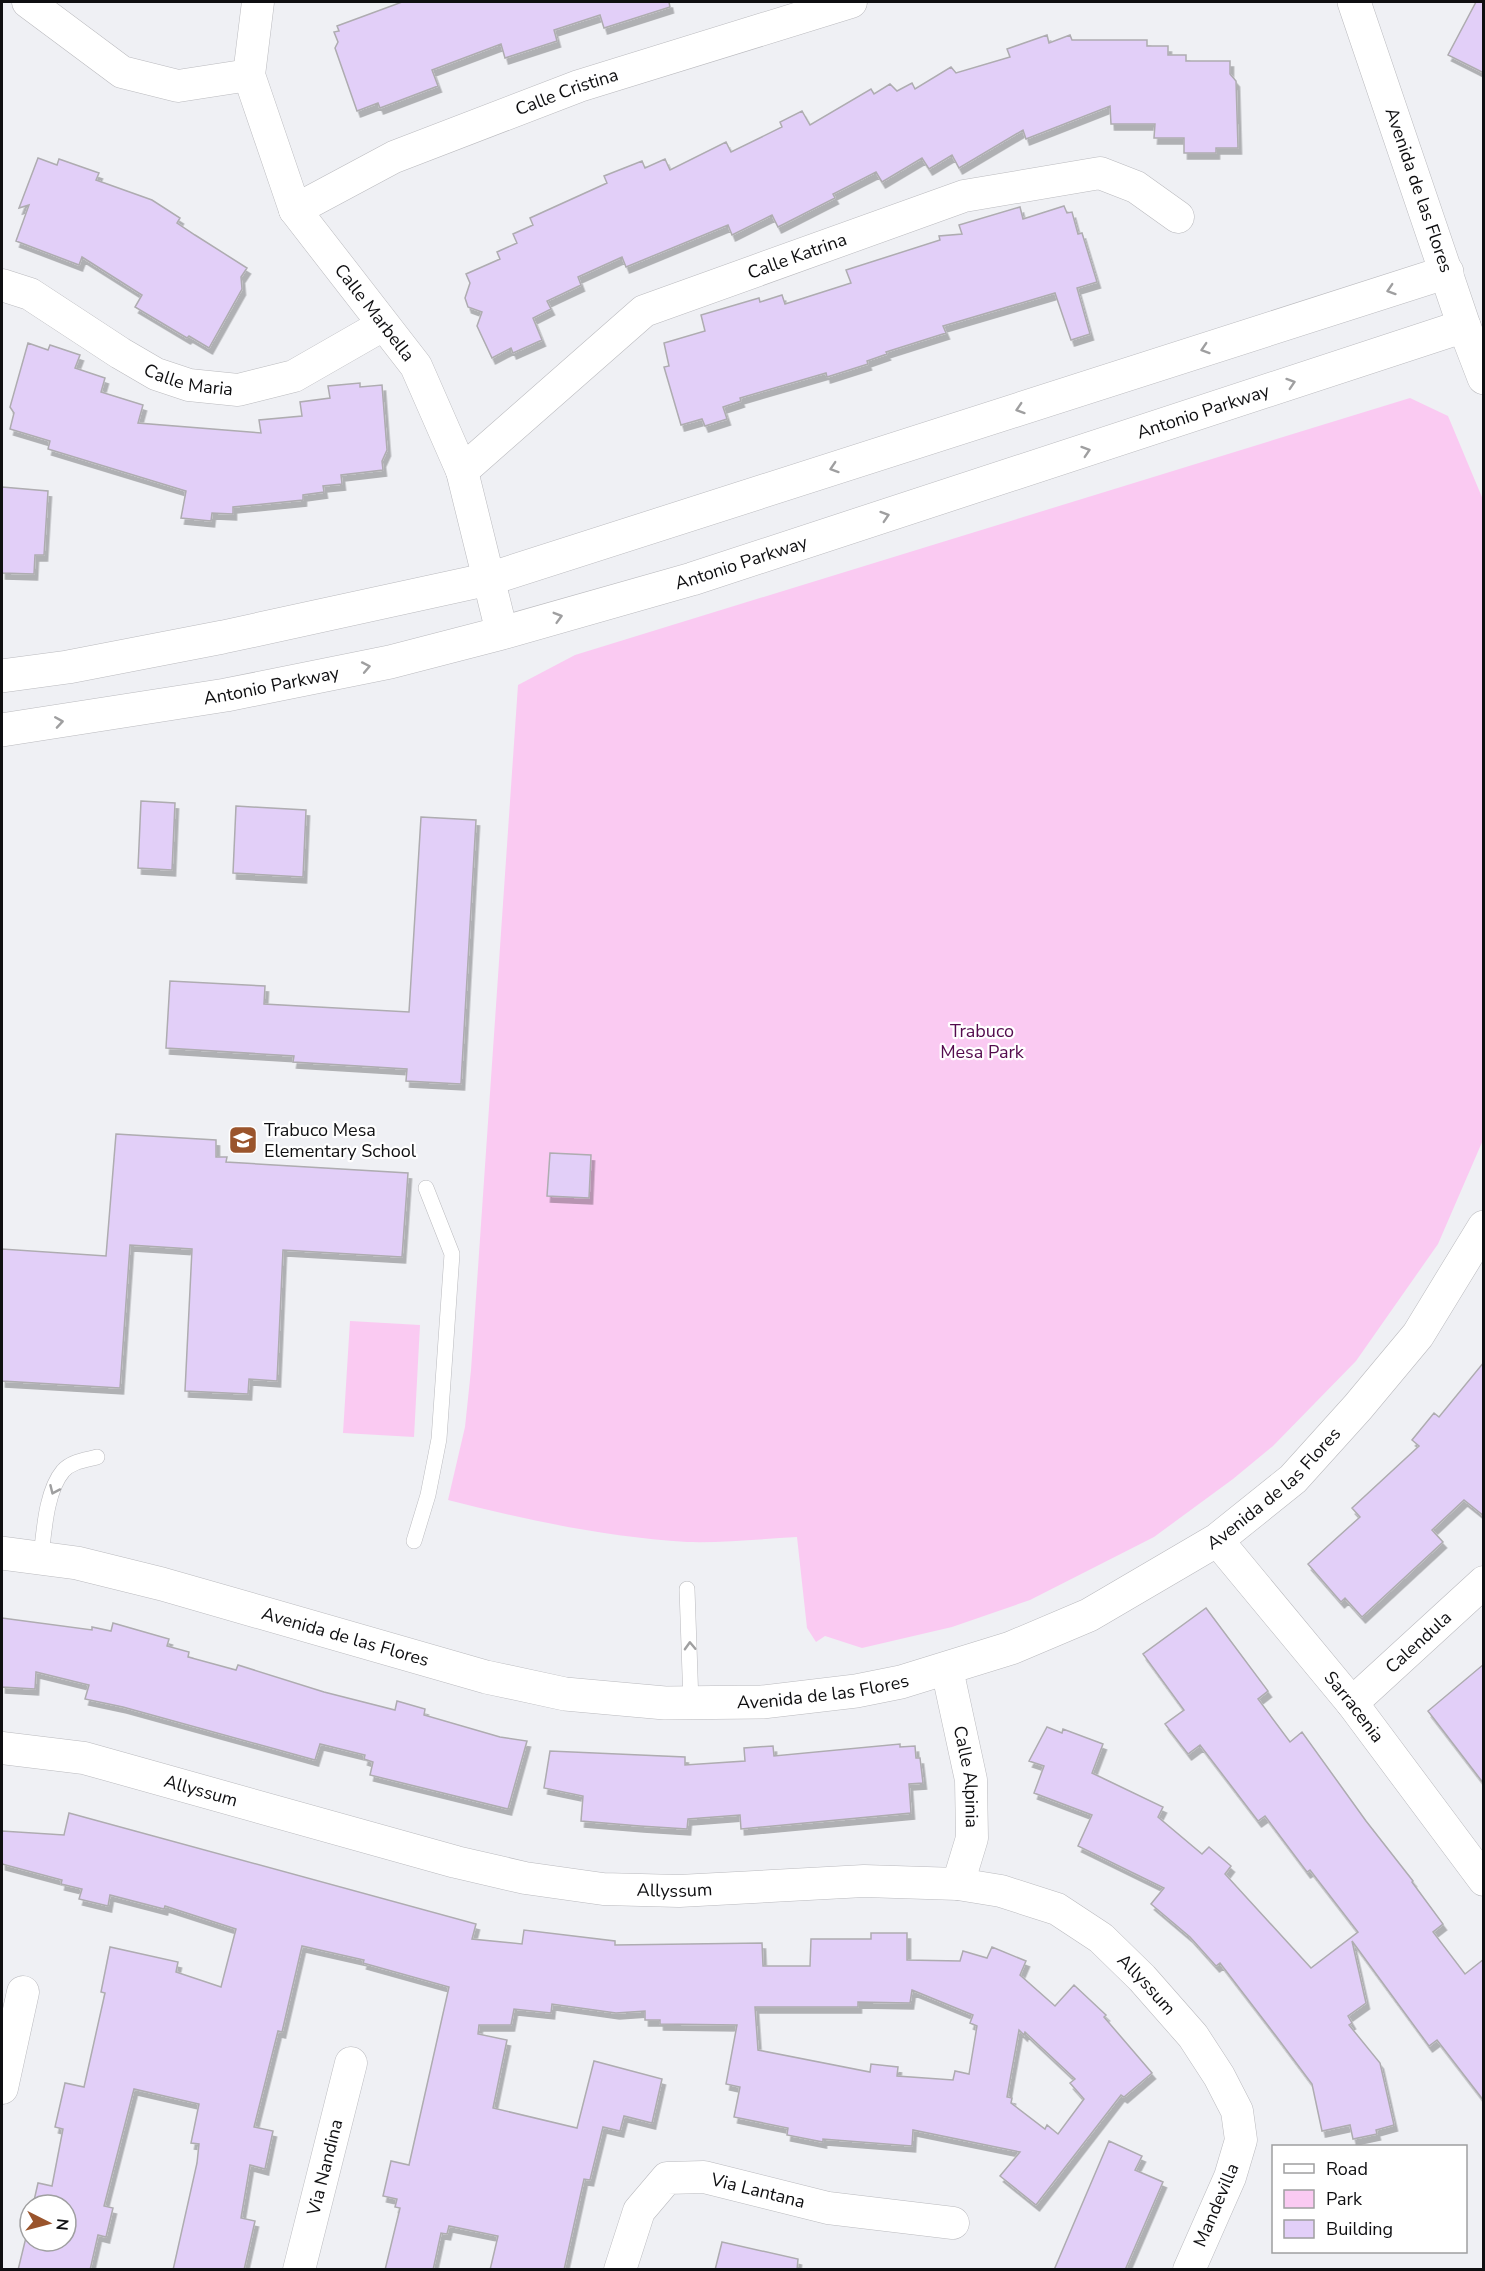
<svg xmlns="http://www.w3.org/2000/svg" width="1485" height="2271" font-family="'Nunito Sans',sans-serif">
	<defs>
		<filter id="shadow"><feDropShadow dx="3.5" dy="6" stdDeviation="0" flood-color="#0004"/></filter>
	</defs>
	<rect width="100%" height="100%" fill="#eff0f4"/>
	<!-- green -->
	<path fill="#facaf2" d="M1410,398L1448,416L1484,502L1483,1140L1438,1244L1356,1361L1273,1446L1233,1479L1154,1537L1030,1600L952,1627L862,1648L825,1636L816,1642L807,1628L797,1537C761,1539 723,1543 687,1542C605,1537 527,1520 448,1500L465,1427L471,1370L518,685L575,655Z
		M350,1321L420,1325L414,1437L343,1433Z"/>
	<!-- building -->
	<path fill="#e2cff8" stroke="#aeacb0" stroke-width="1.5" fill-rule="evenodd" filter="url(#shadow)" d="M402,2H669L670,7L604,28L600,15L554,30L557,41L505,58L501,44L432,70L438,86L380,108L378,103L357,111L335,48L338,42L334,32L339,31L337,26Z
		M1476,2H1484V73L1448,55Z
		M1047,35L1049,43L1070,35L1072,40H1147V46H1168V55H1186V61H1230V74L1236,81L1238,148H1216V153H1184V138H1154L1155,124H1111L1110,106L1026,139L1023,130L959,168L952,155L929,169L922,158L882,182L876,172L833,194L835,198L778,227L772,215L732,235L728,225L626,267L622,257L578,277L581,285L547,301L551,309L533,318L542,340L513,353L511,348L492,358L477,326L482,312L468,307L465,298L470,283L466,274L500,259L497,252L517,243L513,234L533,225L530,218L607,183L604,176L642,161L645,168L665,159L670,170L726,142L731,152L782,127L780,122L802,111L810,125L871,89L874,94L890,84L897,91L912,83L915,89L951,67L956,73L1010,57L1007,49Z
		M38,158L57,165L59,159L99,173L96,180L152,200L180,218L177,223L195,235L247,268L241,277L242,289L209,348L189,336L187,338L135,307L142,295L82,257L79,265L16,241L29,205L19,208Z
		M1064,206L1067,213L1072,212L1078,234L1082,233L1097,282L1077,288L1090,334L1071,340L1055,293L943,326L946,333L886,352L887,354L867,361L868,364L827,377L826,373L740,398L741,401L723,407L727,419L705,426L702,419L681,425L664,367L669,366L664,343L705,331L701,315L759,298L760,302L782,295L785,304L851,283L846,270L940,240L939,236L962,234L959,225L1020,207L1023,219Z
		M28,343L48,350L50,345L80,355L75,368L105,378L101,392L143,405L138,423L261,433L259,420L302,416L300,402L330,398L328,386L360,383V387L382,385L387,450L382,461L383,470L341,475L342,484L323,486L324,492L303,495V500L233,507V514L212,513L211,521L181,518L186,491L48,449L50,441L10,429L14,413L10,407Z
		M2,487L48,491L44,555H35L34,574L2,573Z
		M141,801L175,803L172,870L138,868Z
		M236,806L306,810L303,877L233,873Z
		M421,817L476,820L461,1084L406,1081L407,1069L293,1062L294,1056L166,1048L170,981L265,986L264,1004L409,1012Z
		M116,1134L216,1140V1157H227L226,1162L408,1173L402,1257L283,1250L277,1381L249,1379L248,1394L185,1391L192,1249L130,1245L120,1388L2,1381V1249L106,1256Z
		M550,1153L591,1155L589,1198L547,1196Z
		M1484,1362V1516L1464,1500L1432,1530L1443,1542L1362,1617L1345,1598L1341,1602L1308,1564L1360,1517L1352,1508L1419,1446L1412,1440L1434,1413L1439,1417Z
		M1206,1608L1268,1691L1258,1699L1290,1742L1302,1732L1366,1821L1413,1881L1412,1882L1443,1924L1433,1932L1465,1974L1484,1959V2101L1437,2040L1429,2046L1352,1941L1366,2003L1348,2016L1352,2023L1349,2025L1380,2063L1394,2125L1376,2130L1377,2134L1353,2139L1350,2125L1322,2131L1312,2084L1276,2036L1220,1963L1216,1966L1190,1937L1151,1904L1164,1888L1078,1846L1092,1815L1034,1793L1044,1766L1029,1761L1047,1727L1062,1733L1063,1729L1103,1744L1092,1773L1163,1807L1158,1817L1202,1854L1209,1847L1231,1866L1225,1874L1311,1968L1358,1932L1310,1870L1307,1872L1265,1816L1258,1821L1200,1745L1188,1754L1165,1724L1184,1710L1143,1654Z
		M2,1618L92,1630V1627L111,1631L113,1623L169,1639L167,1646L189,1652L188,1657L236,1670L238,1665L324,1692L395,1710L397,1701L425,1709L424,1715L500,1737L527,1741L508,1809L370,1775L373,1762L364,1759L365,1755L320,1744L315,1760L123,1707L85,1699L89,1685L36,1672L35,1689L2,1687Z
		M1484,1664V1784L1428,1711Z
		M900,1744V1747L915,1746L916,1758H920L923,1783L909,1784L911,1813L741,1829L740,1815L688,1819L687,1829L640,1826L581,1821L583,1796L544,1788L550,1751L685,1757V1765L745,1761L744,1748L773,1746L774,1756Z
		M69,1813L476,1924L472,1939L522,1944L524,1930L615,1941V1945L762,1943L763,1966H810L811,1939H871V1933H907V1960L960,1961L963,1951L987,1958L992,1947L1026,1961L1020,1975L1055,2006L1074,1985L1106,2015L1104,2017L1152,2073L1124,2097L1121,2095L1036,2205L1000,2176L1020,2152L913,2130L912,2146L823,2139V2142L787,2135L788,2128L734,2117L740,2087L726,2084L737,2025L660,2024V2020H645V2011L616,2013L552,2004L551,2013L514,2009L511,2025H479L478,2034L507,2040L493,2108L577,2128L594,2061L662,2079L652,2123L624,2116L620,2131L603,2127L590,2180L584,2179L564,2270H490L498,2236L449,2226L447,2234L441,2233L433,2270H385L400,2208L395,2207L397,2199L383,2196L391,2161L409,2165L449,1987L363,1963L364,1960L302,1946L282,2032L278,2031L254,2127L273,2131L265,2169L250,2165L241,2218L255,2221L244,2270H173L197,2163L199,2144L191,2143L199,2104L134,2089L104,2206L113,2208L106,2237L98,2235L90,2270H18L30,2221V2241H66V2205H33L38,2183L52,2186L63,2129L55,2127L65,2083L84,2087L105,1993L101,1992L110,1947L178,1962L176,1972L221,1987L236,1929L165,1906L164,1909L110,1895L108,1906L79,1899L82,1889L61,1884L62,1880L2,1864V1831L64,1835ZM912,1990L973,2015L970,2023L977,2026L969,2074L955,2071L953,2080L897,2076L898,2067L871,2064L870,2072L758,2050L755,2007H858V2002L910,2003ZM1019,2030L1024,2035L1025,2032L1075,2079L1070,2083L1084,2099L1058,2134L1047,2125L1045,2129L1011,2103L1012,2098L1007,2097Z
		M1109,2141L1142,2156L1135,2170L1163,2182L1125,2270H1054Z
		M722,2242L798,2259L797,2270H715Z"/>
	<g fill="none" stroke-linecap="round" stroke-linejoin="round">
		<!-- service casing -->
		<g stroke="#bababe" stroke-width="16">
			<path id="service" d="M414,1541L428,1495L439,1439L452,1254L426,1188
				M41,1557C44,1532 46,1491 63,1471C72,1461 86,1460 97,1457
				M687,1589L691,1703"/>
		</g>
		<!-- minor casing -->
		<g stroke="#bababe" stroke-width="33">
			<g id="minor">
				<path d="M28,2L122,72L178,86L249,75"/>
				<path id="s1" d="M258,2L249,75L295,210L416,366L462,471L502,633"/>
				<path id="s2" d="M295,210L394,157L579,86L851,2"/>
				<path id="s3" d="M2,285L30,294L120,353L156,374L189,385L238,390L294,376L383,325"/>
				<path id="s4" d="M462,471L644,311L964,196L1100,173L1136,187L1178,217"/>
				<path id="s5" d="M1217,1540L1352,1703L1484,1880"/>
				<path id="s6" d="M947,1669L971,1780L972,1838L958,1884"/>
				<path id="s7" d="M1352,1703L1484,1582"/>
				<path id="s8" d="M2,1748L84,1758L456,1862L525,1878L603,1889L679,1891L864,1881L958,1884L1001,1891L1057,1909L1101,1938L1142,1978L1193,2036L1219,2076L1237,2111L1241,2140L1230,2177L1189,2270"/>
				<path d="M2,2088L23,1992"/>
				<path id="s9" d="M299,2270L351,2063"/>
				<path id="s10" d="M620,2270L639,2211L667,2178L704,2177L828,2208L953,2223"/>
			</g>
		</g>
		<!-- tertiary casing -->
		<g stroke="#bababe" stroke-width="34">
			<g id="tertiary">
				<path d="M1464,326L1484,378"/>
				<path id="s11" d="M2,1553L77,1563L162,1584L486,1677L565,1694L665,1703L762,1702L856,1691L901,1682L1011,1648L1089,1615L1217,1540L1293,1479L1358,1407L1418,1335L1484,1227"/>
			</g>
		</g>
		<!-- secondary casing -->
		<g stroke="#bababe" stroke-width="34">
			<g id="secondary">
				<path d="M2,676L68,667L223,637L489,579L1447,272"/>
				<path id="s12" d="M2,730L226,695L390,662L502,633L692,579L1464,326L1354,2"/>
			</g>
		</g>
		<!-- service -->
		<use href="#service" stroke="#fff" stroke-width="15"/>
		<!-- minor -->
		<use href="#minor" stroke="#fff" stroke-width="32"/>
		<!-- tertiary -->
		<use href="#tertiary" stroke="#fff" stroke-width="33"/>
		<!-- secondary -->
		<use href="#secondary" stroke="#fff" stroke-width="33"/>
	</g>
	<!-- one-way arrows -->
	<defs><path id="oneway-chevron" d="M-2-3.5L2.5 0L-2 3.5" fill="none" stroke-width="1.6" stroke-linecap="round" stroke-linejoin="round" transform="scale(1.5)"/></defs>
	<g stroke="#9f9fa0">
		<use href="#oneway-chevron" transform="translate(1391 290) rotate(162)"/>
		<use href="#oneway-chevron" transform="translate(1205 349) rotate(162)"/>
		<use href="#oneway-chevron" transform="translate(1291 383) rotate(-18)"/>
		<use href="#oneway-chevron" transform="translate(1020 409) rotate(162)"/>
		<use href="#oneway-chevron" transform="translate(1086 451) rotate(-18)"/>
		<use href="#oneway-chevron" transform="translate(834 468) rotate(162)"/>
		<use href="#oneway-chevron" transform="translate(885 516) rotate(-18)"/>
		<use href="#oneway-chevron" transform="translate(558 617) rotate(-16)"/>
		<use href="#oneway-chevron" transform="translate(366 667) rotate(-11)"/>
		<use href="#oneway-chevron" transform="translate(59 722) rotate(-9)"/>
		<use href="#oneway-chevron" transform="translate(54 1490) rotate(114)"/>
		<use href="#oneway-chevron" transform="translate(690 1646) rotate(-92)"/>
	</g>
	<!-- icons -->
	<defs>
		<g id="school-square" transform="scale(1.5)"><rect x="-9" y="-9" width="18" height="18" rx="4" fill="#9a542c" stroke="#fff"/><path d="M0-5L7-2L0 1L-7-2ZM-4 1L0 2.5L4 1V4Q0 6-4 4Z" fill="#fff"/></g>
	</defs>
	<g fill-rule="evenodd">
		<use href="#school-square" x="243" y="1140"/>
	</g>
	<g text-anchor="middle" dominant-baseline="central" stroke-width="4.5" stroke-linejoin="round" paint-order="stroke">
		<!-- street labels -->
		<g font-size="18" fill="#0f0f11" stroke="#fff">
			<text stroke="none"><textPath href="#s2" startOffset="297">Calle Cristina</textPath></text>
			<text transform="translate(1419 190) rotate(71)">Avenida de las Flores</text>
			<text stroke="none"><textPath href="#s4" startOffset="405">Calle Katrina</textPath></text>
			<text stroke="none"><textPath href="#s1" startOffset="346">Calle Marbella</textPath></text>
			<text stroke="none"><textPath href="#s3" startOffset="212">Calle Maria</textPath></text>
			<text stroke="none"><textPath href="#s12" startOffset="1245">Antonio Parkway</textPath></text>
			<text stroke="none"><textPath href="#s12" startOffset="759">Antonio Parkway</textPath></text>
			<text stroke="none"><textPath href="#s12" startOffset="273">Antonio Parkway</textPath></text>
			<text stroke="none"><textPath href="#s11" startOffset="1344">Avenida de las Flores</textPath></text>
			<text stroke="none"><textPath href="#s11" startOffset="354">Avenida de las Flores</textPath></text>
			<text stroke="none"><textPath href="#s7" startOffset="90">Calendula</textPath></text>
			<text stroke="none"><textPath href="#s11" startOffset="840">Avenida de las Flores</textPath></text>
			<text stroke="none"><textPath href="#s5" startOffset="216">Sarracenia</textPath></text>
			<text stroke="none"><textPath href="#s6" startOffset="110">Calle Alpinia</textPath></text>
			<text stroke="none"><textPath href="#s8" startOffset="204">Allyssum</textPath></text>
			<text stroke="none"><textPath href="#s8" startOffset="690">Allyssum</textPath></text>
			<text stroke="none"><textPath href="#s8" startOffset="1194">Allyssum</textPath></text>
			<text stroke="none"><textPath href="#s9" startOffset="106">Via Nandina</textPath></text>
			<text stroke="none"><textPath href="#s10" startOffset="198">Via Lantana</textPath></text>
			<text transform="translate(1216 2205) rotate(-67)">Mandevilla</text>
		</g>
		<!-- park labels -->
		<g font-size="18" fill="#530b4d" stroke="#fff">
			<text x="982" y="1031">Trabuco<tspan x="982" dy="21">Mesa Park</tspan></text>
		</g>
		<!-- poi labels -->
		<g font-size="18" fill="#0f0f11" stroke="#fff" text-anchor="start">
			<text x="264" y="1130">Trabuco Mesa<tspan x="264" dy="21">Elementary School</tspan></text>
		</g>
	</g>
	<!-- border -->
	<rect width="1485" height="2271" fill="none" stroke="#0f0f11" stroke-width="6"/>
	<!-- legend -->
	<rect x="1272" y="2145" width="195" height="108" fill="#ffffff" stroke="#9f9fa0" stroke-width="1.5"/>
	<rect x="1284" y="2164" width="30" height="9" fill="#ffffff" stroke="#9f9fa0" stroke-width="1.5"/>
	<text x="1326" y="2175" font-size="18" fill="#0f0f11">Road</text>
	<rect x="1284" y="2190" width="30" height="18" fill="#facaf2" stroke="#9f9fa0" stroke-width="1.5"/>
	<text x="1326" y="2205" font-size="18" fill="#0f0f11">Park</text>
	<rect x="1284" y="2220" width="30" height="18" fill="#e2cff8" stroke="#9f9fa0" stroke-width="1.5"/>
	<text x="1326" y="2235" font-size="18" fill="#0f0f11">Building</text>
	<!-- north arrow -->
	<g transform="translate(48 2223) rotate(96)"><circle r="28" fill="#ffffff" stroke="#9f9fa0" stroke-width="1.5"/>
	<path d="M0-4.5L10 22L0 15L-10 22Z" fill="#9a542c"/>
	<text y="-9" font-size="16" font-weight="bold" text-anchor="middle" fill="#0f0f11">N</text>
	</g>
</svg>
